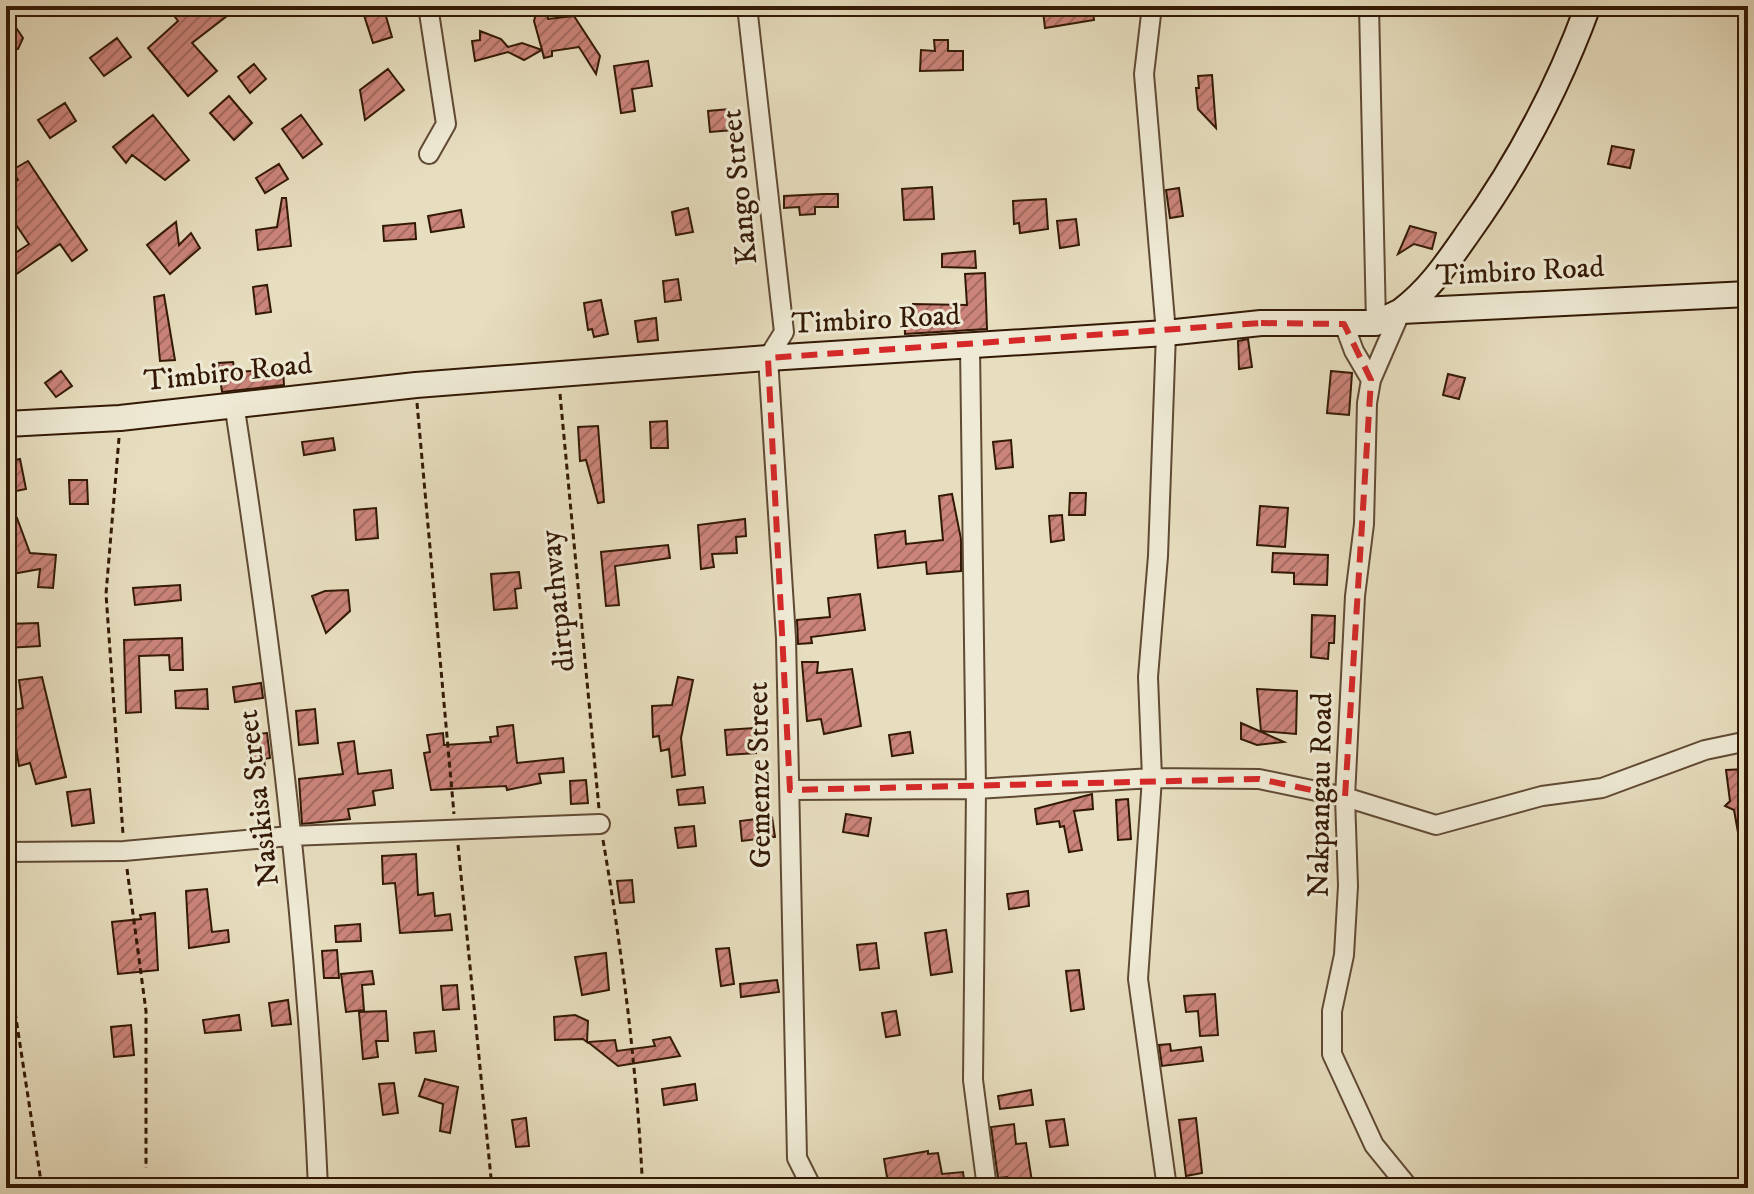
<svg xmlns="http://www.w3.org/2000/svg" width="1754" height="1194" font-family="'IM FELL DW Pica',serif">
	<defs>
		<pattern id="building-hatch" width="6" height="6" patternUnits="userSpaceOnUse" patternTransform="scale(2)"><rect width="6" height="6" fill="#cb847a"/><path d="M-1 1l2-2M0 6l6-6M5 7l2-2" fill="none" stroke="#a56b62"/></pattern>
	</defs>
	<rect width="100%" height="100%" fill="#e7debf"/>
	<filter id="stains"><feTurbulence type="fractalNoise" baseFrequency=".0025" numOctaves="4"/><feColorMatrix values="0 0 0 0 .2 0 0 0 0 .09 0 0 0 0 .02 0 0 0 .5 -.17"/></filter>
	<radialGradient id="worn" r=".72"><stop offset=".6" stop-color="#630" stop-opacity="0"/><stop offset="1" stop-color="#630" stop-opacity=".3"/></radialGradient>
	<!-- building -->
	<path fill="url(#building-hatch)" stroke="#331905" stroke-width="2" d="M167,6H187L194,15L205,6H240L192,43L217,71L188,96L148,48L178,21Z
		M361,6H383L392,37L373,43Z
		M538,6H546L548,19L574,16L600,56L596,74L579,47L552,51V56L544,58L542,50L524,60L508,52L475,61L472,41L480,40V31L501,39L508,47L522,43L542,50L534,21Z
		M1075,6H1092L1094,20L1045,28L1043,11Z
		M6,25L17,29L23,38L18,49L6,52Z
		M117,38L131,57L104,76L90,58Z
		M934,40H948V51H963V70L920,71L921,50L935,51Z
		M648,61L652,86L632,89L635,111L621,113L614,66Z
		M254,64L266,79L250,93L238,77Z
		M388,69L404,90L365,120L360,90Z
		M1212,75L1216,128L1198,109L1196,88H1199L1198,76Z
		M229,96L252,123L234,140L210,113Z
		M65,103L76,121L50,138L38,120Z
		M730,109L733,130L710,132L708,111Z
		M153,115L189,160L165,180L132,155L126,163L113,147Z
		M301,115L322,144L303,158L282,129Z
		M1612,146L1634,150L1630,168L1608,164Z
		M28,161L87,250L72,261L60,244L15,275L6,259L29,244L6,210V188L18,180L12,170Z
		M279,164L288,179L265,193L256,178Z
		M932,187L934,219L904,220L902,189Z
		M1179,188L1183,216L1170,218L1166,190Z
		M824,194H838V207H815V214L800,215L799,207L784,208V196Z
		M282,198H286L291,246L258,250L256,230L277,227Z
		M1046,199L1048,229L1020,233L1019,223L1014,224L1013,201Z
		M688,208L693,232L676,235L672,212Z
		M461,210L464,227L431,232L428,216Z
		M1076,219L1079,245L1060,248L1057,221Z
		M176,222L179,245L191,233L200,248L170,274L147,245Z
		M415,223L416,239L384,241L383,226Z
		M1410,226L1436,233L1432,249L1414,244L1398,254Z
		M975,251L976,268L942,267V254Z
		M985,273L987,329L905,334L904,311H913V304L967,305L965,274Z
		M678,279L681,300L665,302L663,281Z
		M267,285L271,312L256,314L253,287Z
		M164,295L175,360L160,361L154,297Z
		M601,300L608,334L594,337L592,329L588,330L584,303Z
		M656,318L658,340L638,342L635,321Z
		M1248,339L1252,367L1239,369L1238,341Z
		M233,362L235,372L283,369L284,385L222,392L218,363Z
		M61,371L72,386L56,397L45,383Z
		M1331,371L1352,373L1349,415L1327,413Z
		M1448,374L1465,378L1459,399L1443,395Z
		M667,421L668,448H651L650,422Z
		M598,426L604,502L598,503L586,460L580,461L578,427Z
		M333,438L335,450L304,455L302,442Z
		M1011,440L1013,467L996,469L993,442Z
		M20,459L26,489L6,493V462Z
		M69,480H87L88,504H70Z
		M1070,493H1086L1085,515H1069Z
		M952,494L961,539V571L927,574L926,562L878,568L875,535L905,531L906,544L943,540L939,496Z
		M1260,506L1288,508L1285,547L1257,545Z
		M376,508L378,538L356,540L354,510Z
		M1062,515L1064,540L1051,542L1049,516Z
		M17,518L30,553L56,555L53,588L38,587L40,569L12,574L6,521Z
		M745,519L746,536L736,537L737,553L712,554L714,567L701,569L698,525Z
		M668,545L670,558L615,566L619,605L606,606L601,552Z
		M1273,553L1328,555L1327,585L1294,584V573L1272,572Z
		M519,572L521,588L515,589L517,608L494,610L491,574Z
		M180,585L181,600L135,605L133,588Z
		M348,590L350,611L326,633L312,596L325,591Z
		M860,594L865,630L811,637L812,643L798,644L797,620L830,617L828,598Z
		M1312,615L1335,616L1334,643H1329L1328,659L1311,657Z
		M38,623L40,646L6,648V624Z
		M182,638L183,670H170L169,655L139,656L141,712L126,713L124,640Z
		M802,662H818L817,673L852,669L861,726L824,734L821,719L807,721Z
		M42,677L66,777L36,784L30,763L19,766L10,711L23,708L19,680Z
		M678,677L693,680L681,738L685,775L672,777L669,749L661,751L659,736L653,737L652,706L672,705Z
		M261,683L263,698L235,702L233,687Z
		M207,689L208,709L176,708L175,691Z
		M1257,689L1297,691L1296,734L1261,731Z
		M315,709L318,743L299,745L296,711Z
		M1241,723L1284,742L1257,745L1241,739Z
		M513,725L517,763L563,758L564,772L539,774L541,783L507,790L506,786L431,790L424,753L430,752L427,735L443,733L444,745L491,742L490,737L498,736L497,727Z
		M754,728L756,753L727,755L725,730Z
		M910,732L913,753L892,756L889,735Z
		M267,733L270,758L264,759L266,776L251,778L246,735Z
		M354,741L358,774L391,770L393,788L373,791L375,805L348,809L350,819L302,824L299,779L343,774L338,743Z
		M1746,769L1748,848L1741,849L1734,810L1725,806L1730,801L1726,770Z
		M586,780L588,803L571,804L570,781Z
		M703,787L705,803L679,805L677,790Z
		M90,789L94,823L72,826L67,792Z
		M1092,794L1093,809L1074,811L1082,850L1069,852L1064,826L1060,827L1059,821L1037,824L1035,809Z
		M1128,799L1131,839L1118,840L1116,800Z
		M846,814L871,818L868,836L843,832Z
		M772,817L775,837L742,841L740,821Z
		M694,826L696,846L678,848L675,828Z
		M416,854L418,895L433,893L435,916L450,914L452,930L400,933L395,883L383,884L382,856Z
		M632,880L634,902L620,903L617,881Z
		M207,889L212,932L228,930L229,942L189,948L186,891Z
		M1028,891L1029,906L1009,909L1007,894Z
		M155,913L158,970L118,974L112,922L141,919L140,915Z
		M360,924L361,941L336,942L335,926Z
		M946,930L952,972L931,975L925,933Z
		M876,943L879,968L860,970L857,945Z
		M729,948L734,984L721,986L716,949Z
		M337,950L339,978H324L322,951Z
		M606,953L609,990L582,995L575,957Z
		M1079,970L1084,1009L1071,1011L1066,971Z
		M372,971L374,984L362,985L364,1010L346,1012L341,974Z
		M777,980L779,992L741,997L740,984Z
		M457,985L459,1009L443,1010L441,986Z
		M1215,994L1218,1035L1200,1036L1198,1011L1186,1012L1184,996Z
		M288,1000L291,1024L272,1026L269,1003Z
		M386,1011L388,1041H376L378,1057L363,1059L359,1012Z
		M896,1011L900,1035L886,1037L882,1013Z
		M239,1015L241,1030L205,1033L203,1020Z
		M575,1015L588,1021L587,1042L583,1039L555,1040L554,1017Z
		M131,1025L134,1055L114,1057L111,1027Z
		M434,1031L436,1051L416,1053L414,1033Z
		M670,1037L680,1056L618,1066L588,1042L615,1040L617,1051L655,1046L653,1040Z
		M1170,1044L1171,1051L1201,1047L1203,1061L1162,1066L1159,1045Z
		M425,1079L458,1087L450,1133L440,1131L443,1104L419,1096Z
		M394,1083L398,1113L383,1115L379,1084Z
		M695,1084L697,1100L664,1105L662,1089Z
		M1031,1090L1033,1105L1000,1109L998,1096Z
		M526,1118L529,1146L516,1147L512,1120Z
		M1196,1118L1202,1173L1186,1176L1179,1120Z
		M1064,1119L1068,1145L1050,1147L1046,1121Z
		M1014,1124L1016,1144L1026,1143L1033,1188H1016L1015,1184L1008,1185L1007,1177L998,1178L991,1127Z
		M928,1151V1154L938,1153L942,1174L963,1172L965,1188H914L913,1179L888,1183L884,1159Z"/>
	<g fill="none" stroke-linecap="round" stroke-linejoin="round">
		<!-- street casing -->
		<g stroke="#604a34" stroke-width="22">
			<path id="street" d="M428,6L446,124L429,154
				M747,6L784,332L768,358L786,638L797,1158L812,1188
				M1152,6L1144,74L1166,333L1158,556L1148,677L1152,778L1138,979L1167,1188
				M1369,6L1376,323
				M1401,311L1371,380L1367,403L1364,524L1355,596L1345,797L1348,886L1344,955L1332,1011V1054L1374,1145L1409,1188
				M1344,324L1354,351L1371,380
				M970,347L976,789L973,1080L987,1188
				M234,403C274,663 307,925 318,1188
				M790,790L976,789L1152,778L1259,779L1345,797L1436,825L1542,796L1602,788L1705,750L1748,741
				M6,852L124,851L290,836L600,824"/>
		</g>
		<!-- secondary casing -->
		<g stroke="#331905" stroke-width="28">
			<path id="secondary" d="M1401,311C1430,289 1447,263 1468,233C1519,162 1558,88 1588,6
				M6,424L120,418L416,385L768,358L1166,333L1261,323H1376L1401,311L1748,294"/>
		</g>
		<!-- path -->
		<path stroke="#331905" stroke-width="3" stroke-dasharray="6 4" stroke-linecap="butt" d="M560,394L599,809
			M417,403L454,814
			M119,438L106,594L123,834
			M603,840C622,951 636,1062 642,1175
			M458,845L492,1188
			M127,869L146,1011V1168
			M6,953L42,1188"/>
		<!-- street -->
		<use href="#street" stroke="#efead5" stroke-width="18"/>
		<!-- secondary -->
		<use href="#secondary" stroke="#efead5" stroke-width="24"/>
	</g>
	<!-- marked area -->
	<path fill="none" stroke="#d62828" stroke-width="6" stroke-dasharray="16 10" stroke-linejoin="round" d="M1261,323L1344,324L1371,380L1345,797L1259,779L790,790L768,358Z"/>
	<g text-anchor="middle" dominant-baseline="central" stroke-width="6" stroke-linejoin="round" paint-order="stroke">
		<!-- street labels -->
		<g font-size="30" fill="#331905" stroke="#efead5">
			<text transform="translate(740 187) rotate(-96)">Kango Street</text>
			<text transform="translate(1520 272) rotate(-3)">Timbiro Road</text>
			<text transform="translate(876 320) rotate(-3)">Timbiro Road</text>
			<text transform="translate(228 373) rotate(-6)">Timbiro Road</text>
			<text transform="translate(558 601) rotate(-96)">dirtpathway</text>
			<text transform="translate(760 775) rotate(-91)">Gemenze Street</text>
			<text transform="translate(1321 795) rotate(-89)">Nakpangau Road</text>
			<text transform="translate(259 798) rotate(-97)">Nasikisa Street</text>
		</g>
	</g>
	<!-- margin -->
	<rect width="1754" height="1194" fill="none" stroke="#e7debf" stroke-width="32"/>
	<rect x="8" y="8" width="1738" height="1178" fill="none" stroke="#331905" stroke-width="4"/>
	<rect x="16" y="16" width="1722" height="1162" fill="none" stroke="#331905" stroke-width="2"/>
	<rect width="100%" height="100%" filter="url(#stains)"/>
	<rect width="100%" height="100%" fill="url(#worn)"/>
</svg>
